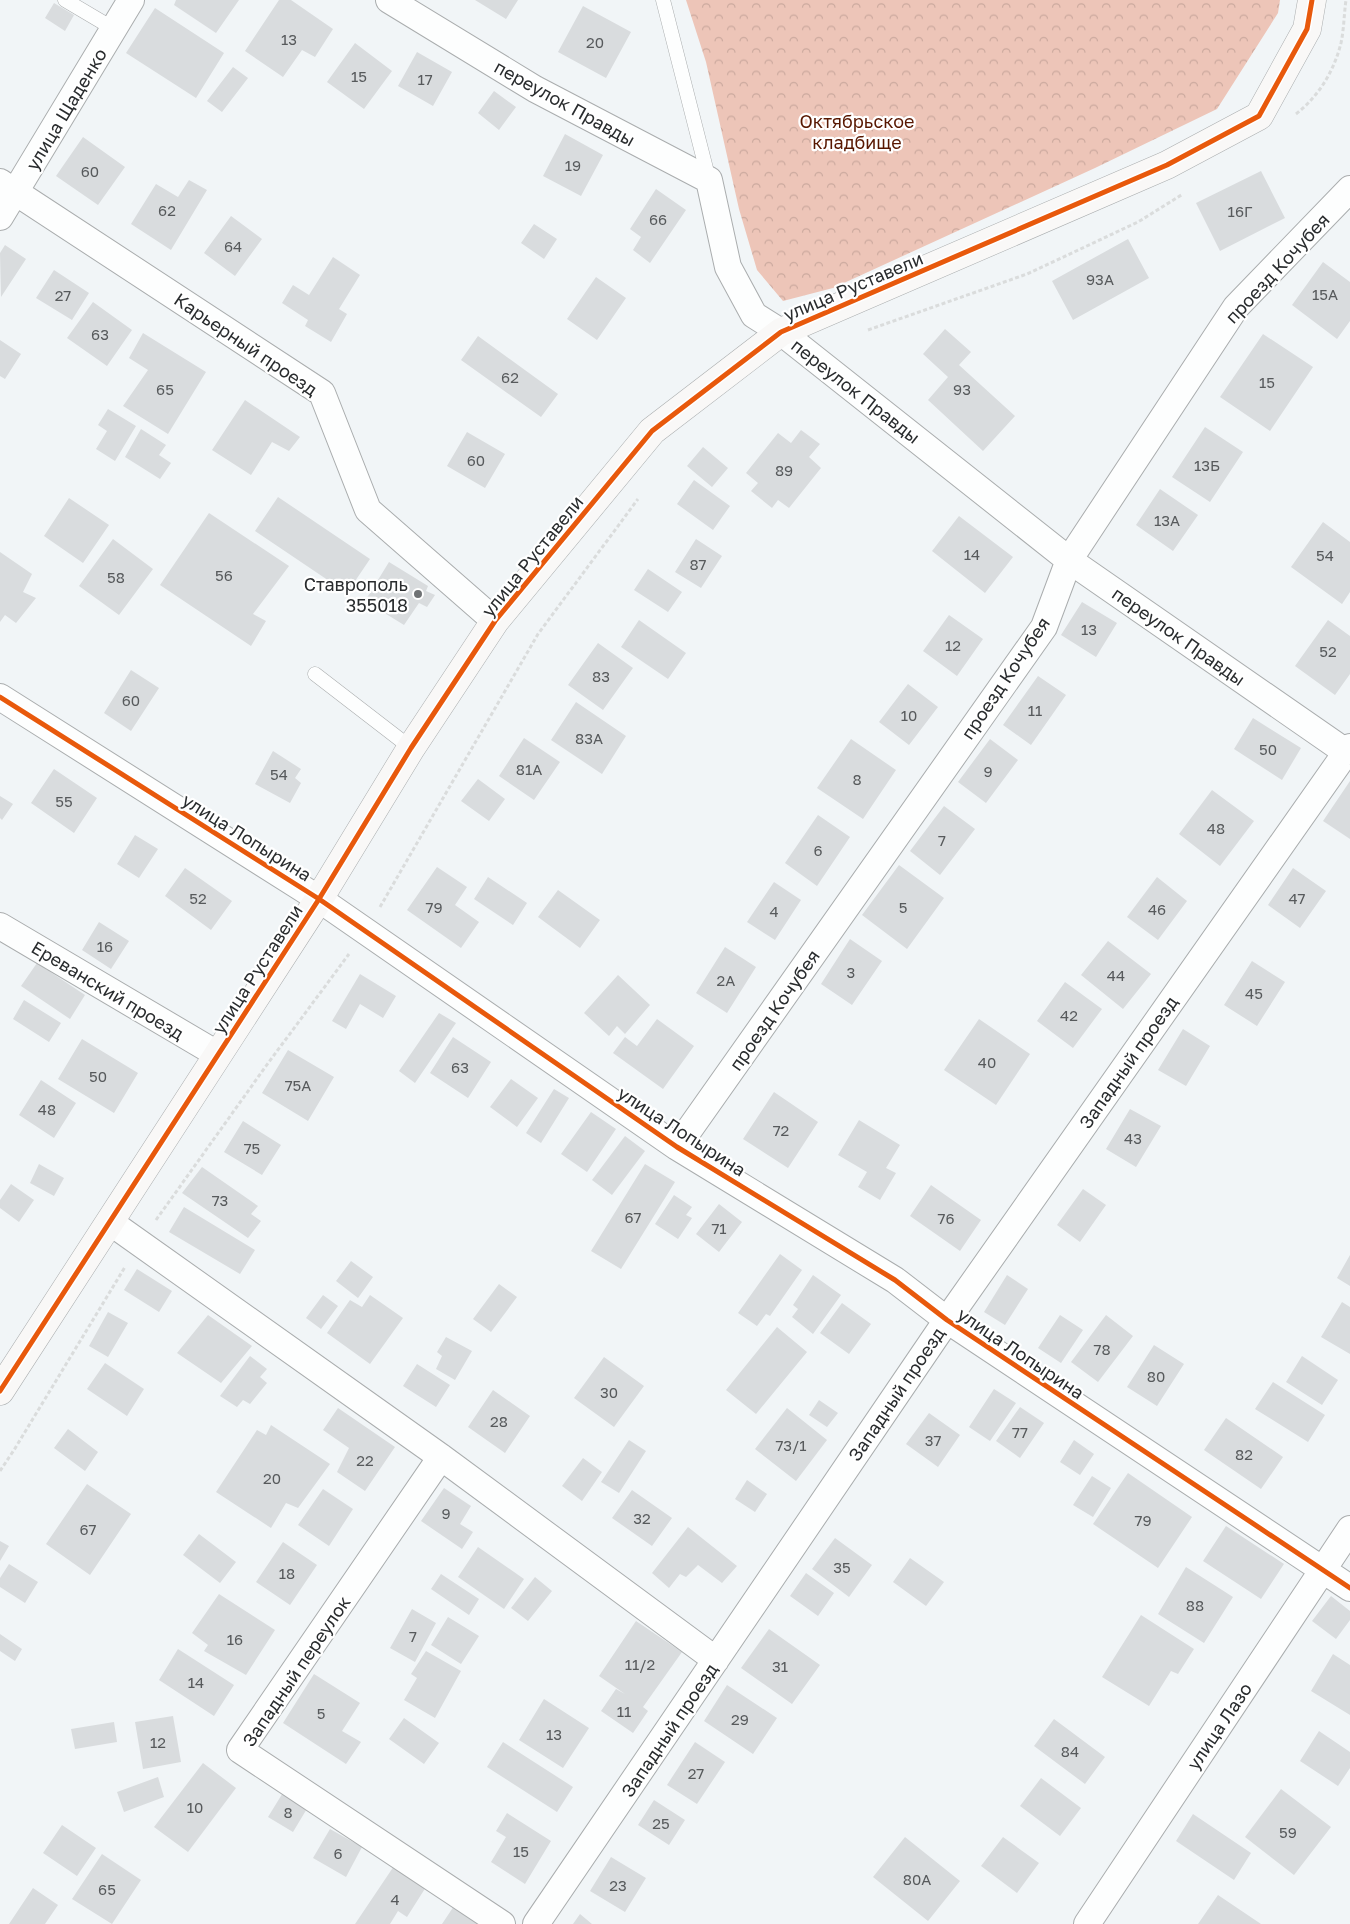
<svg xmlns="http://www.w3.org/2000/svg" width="1350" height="1924" font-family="'Golos Text',sans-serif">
	<defs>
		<pattern id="forest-crowns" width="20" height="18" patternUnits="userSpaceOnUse" patternTransform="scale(1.25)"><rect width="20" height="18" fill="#edc5b8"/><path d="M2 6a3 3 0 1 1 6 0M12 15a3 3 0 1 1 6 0" fill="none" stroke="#cba99e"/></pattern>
	</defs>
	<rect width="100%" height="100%" fill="#f1f5f7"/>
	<!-- forest -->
	<path fill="url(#forest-crowns)" d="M686,0H1280L1278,13L1217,109L1095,168L833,288L783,301L757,270L739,209L706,62Z"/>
	<!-- building -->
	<path fill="#d9dcde" d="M176,0H239L216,33L174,5Z
		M279,0H291L333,29L315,57L302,50L283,77L245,51Z
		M475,0H518L506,19Z
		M54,3L74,15L65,31L45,18Z
		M583,6L631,32L606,78L558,52Z
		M155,8L224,53L196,98L126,53Z
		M355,43L392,71L364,109L327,82Z
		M417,52L452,72L433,106L398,86Z
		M233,67L248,78L222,112L207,101Z
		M494,91L516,107L499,130L478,113Z
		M565,134L603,155L581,196L543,176Z
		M83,137L125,167L98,205L56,176Z
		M1261,171L1285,218L1220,251L1196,203Z
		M189,180L207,190L171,250L131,224L156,184L178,197Z
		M656,189L686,210L650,263L633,250L641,237L630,229Z
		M231,216L262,239L235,276L204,253Z
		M534,224L557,239L544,259L521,243Z
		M1128,239L1149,278L1073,320L1052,281Z
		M5,245L26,259L1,297L0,253Z
		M333,257L360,275L339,309L347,314L331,342L305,326L308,320L282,303L293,285L309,295Z
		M1323,262L1350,282V321L1337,339L1292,305Z
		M54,270L89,293L72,320L36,298Z
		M596,277L626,298L597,340L567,319Z
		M93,302L132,330L107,366L67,338Z
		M945,329L971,352L959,365L1015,416L983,451L928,400L948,377L923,354Z
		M143,333L206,372L168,434L123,406L148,370L129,358Z
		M1263,334L1313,367L1270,431L1220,397Z
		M478,336L558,394L541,417L461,360Z
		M0,340L21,354L5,379L0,376Z
		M245,400L300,437L289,451L272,442L251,475L212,450Z
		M108,409L136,426L115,461L96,449L107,431L98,425Z
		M1205,427L1243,452L1210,502L1172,477Z
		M141,429L166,445L159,455L171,463L160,479L125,457Z
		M801,430L820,444L809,457L821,468L789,508L778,500L772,508L751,491L758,483L746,473L778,433L791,443Z
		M467,432L505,454L485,488L447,466Z
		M703,447L728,468L712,487L687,466Z
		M694,480L730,506L713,530L677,504Z
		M1160,489L1198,515L1173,551L1136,525Z
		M278,497L370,559L347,593L255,531Z
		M69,498L109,525L83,563L44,536Z
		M209,513L289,566L253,614L266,621L251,646L160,585Z
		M959,516L1013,557L985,593L932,551Z
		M1323,522L1350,542V592L1342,604L1291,567Z
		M113,539L153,569L119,615L79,586Z
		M696,539L722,556L701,588L675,572Z
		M0,552L32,574L23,592L36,598L16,623L5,615L0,622Z
		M389,562L428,586L426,591L435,595L427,607L419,603L404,625L365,601Z
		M648,569L682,592L668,612L634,590Z
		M1082,602L1117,623L1096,657L1061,635Z
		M949,615L983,639L957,676L923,651Z
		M639,620L686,653L668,679L621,647Z
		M1328,620L1350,636V674L1335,695L1295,666Z
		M598,643L633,668L603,710L568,685Z
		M131,670L159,688L131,731L104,713Z
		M1038,676L1066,695L1031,745L1003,725Z
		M908,684L938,707L909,745L879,722Z
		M576,702L626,736L602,774L551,740Z
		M1253,718L1301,748L1282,780L1234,749Z
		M524,738L560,762L534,800L499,776Z
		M851,739L896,770L863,819L817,788Z
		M990,739L1018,760L986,803L958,782Z
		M273,751L301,769L295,778L301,783L290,803L255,784Z
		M54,769L97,798L74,833L31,803Z
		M478,779L505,799L489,821L461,801Z
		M1350,781V839L1323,821Z
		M1212,790L1254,821L1220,866L1179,834Z
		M0,796L13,804L2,820L0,818Z
		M944,806L975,829L940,875L910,851Z
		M818,815L850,837L817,886L785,863Z
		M135,835L158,849L139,878L117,864Z
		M899,865L944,898L907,949L862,915Z
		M437,867L467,887L455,905L479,922L461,948L407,910Z
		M185,868L232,901L211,930L165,896Z
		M1293,868L1326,891L1300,928L1268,905Z
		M488,877L527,903L513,925L474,899Z
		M1157,877L1187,901L1158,940L1127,917Z
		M774,882L801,900L775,940L747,922Z
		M558,890L600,920L580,948L538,917Z
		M99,922L129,941L111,969L82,950Z
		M850,939L882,961L852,1005L821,984Z
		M1108,941L1151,974L1123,1009L1081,975Z
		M725,947L756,967L727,1013L696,993Z
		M1252,961L1285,982L1257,1026L1224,1005Z
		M37,963L85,995L70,1019L21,986Z
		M360,974L396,996L383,1018L360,1004L346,1029L332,1021Z
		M618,975L650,1005L625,1034L617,1026L609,1036L584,1013Z
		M1065,982L1102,1009L1073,1048L1037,1021Z
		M24,1000L61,1023L49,1042L13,1019Z
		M439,1013L456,1023L415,1083L399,1071Z
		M657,1019L694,1046L663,1089L613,1053L625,1037L637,1046Z
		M979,1019L1030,1054L996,1105L944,1070Z
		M1183,1029L1210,1046L1186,1086L1158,1070Z
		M453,1037L491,1062L468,1098L430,1073Z
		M82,1039L138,1073L114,1113L58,1079Z
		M288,1050L334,1077L308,1121L262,1093Z
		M511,1079L538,1098L517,1127L490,1107Z
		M41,1080L76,1103L54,1138L19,1115Z
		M554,1089L569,1098L541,1143L526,1133Z
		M774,1092L818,1122L788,1168L743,1139Z
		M1130,1109L1161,1126L1136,1167L1106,1149Z
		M591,1112L616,1129L587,1172L561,1154Z
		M859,1120L900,1145L886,1168L896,1173L880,1200L858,1187L867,1172L838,1155Z
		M243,1121L281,1145L262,1175L224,1152Z
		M625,1136L645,1151L612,1195L592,1180Z
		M39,1164L64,1178L54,1196L30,1183Z
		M645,1164L675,1182L621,1269L591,1251Z
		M202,1167L258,1206L251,1214L261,1221L248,1238L182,1193Z
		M11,1184L34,1200L19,1222L0,1208V1200Z
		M931,1185L981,1220L960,1251L910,1216Z
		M1083,1189L1106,1205L1080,1242L1057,1225Z
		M674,1195L692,1207L686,1215L692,1218L678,1239L655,1224Z
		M719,1204L742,1222L719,1252L696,1234Z
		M184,1207L255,1250L240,1274L169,1232Z
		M780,1254L802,1270L770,1316L766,1314L757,1326L738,1313Z
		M1350,1255V1286L1337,1278Z
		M351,1261L373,1277L358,1298L336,1281Z
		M137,1269L172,1291L159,1312L124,1290Z
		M813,1275L841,1295L813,1334L792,1317L798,1309L793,1305Z
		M1007,1275L1028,1289L1005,1325L984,1312Z
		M499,1284L517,1297L491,1332L473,1319Z
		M323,1295L338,1306L321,1329L306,1318Z
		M370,1295L403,1318L370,1364L327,1333L350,1300L362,1307Z
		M1342,1302L1350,1307V1354L1321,1337Z
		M842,1303L871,1324L849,1354L820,1333Z
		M108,1312L128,1323L108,1357L89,1346Z
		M208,1315L252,1346L221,1383L177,1353Z
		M1060,1315L1083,1330L1061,1363L1038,1348Z
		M1106,1315L1133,1336L1098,1382L1071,1362Z
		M777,1327L807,1352L756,1414L726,1390Z
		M446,1337L472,1351L455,1380L436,1369L442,1356L437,1352Z
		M1154,1345L1184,1364L1157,1406L1127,1387Z
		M250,1356L267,1369L260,1377L267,1383L250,1404L243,1400L237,1407L220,1396Z
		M1302,1356L1338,1380L1322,1405L1286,1382Z
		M604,1357L644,1386L614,1427L574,1398Z
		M105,1363L144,1389L127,1416L87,1389Z
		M417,1364L450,1385L436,1407L403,1386Z
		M1273,1382L1325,1415L1308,1442L1255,1409Z
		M994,1389L1016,1403L990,1441L969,1427Z
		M493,1390L530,1416L505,1453L468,1427Z
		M819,1400L838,1413L827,1427L809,1415Z
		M1020,1407L1044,1423L1020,1458L996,1441Z
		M338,1408L395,1447L365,1491L337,1472L349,1448L323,1430Z
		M787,1408L827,1440L796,1481L755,1449Z
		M929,1413L960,1435L938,1467L906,1444Z
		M1226,1418L1283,1457L1261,1489L1204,1450Z
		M271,1425L330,1464L298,1508L286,1503L271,1528L216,1492L257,1430L266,1435Z
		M68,1429L98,1452L85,1471L54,1448Z
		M629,1440L646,1451L619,1493L601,1482Z
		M1074,1440L1094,1454L1080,1475L1060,1462Z
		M583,1458L602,1472L582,1501L562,1486Z
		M1128,1473L1192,1517L1158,1568L1093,1524Z
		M1092,1476L1111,1488L1093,1517L1073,1505Z
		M747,1480L767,1494L755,1512L735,1499Z
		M87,1484L131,1514L90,1575L46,1544Z
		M444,1488L471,1506L460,1524L473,1532L462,1549L421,1521Z
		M323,1489L353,1509L329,1546L298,1525Z
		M632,1490L672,1518L652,1546L612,1518Z
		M1226,1526L1284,1564L1261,1599L1203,1561Z
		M688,1527L737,1566L722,1583L698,1565L686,1577L680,1574L669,1588L652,1573Z
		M199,1534L236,1562L220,1583L183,1555Z
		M835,1538L872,1565L849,1597L812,1569Z
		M0,1541L9,1546L0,1561Z
		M283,1542L317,1565L290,1605L256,1582Z
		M478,1547L524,1579L504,1609L458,1577Z
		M910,1558L944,1582L926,1606L893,1582Z
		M9,1564L38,1582L25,1603L0,1587V1578Z
		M1186,1567L1233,1597L1204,1643L1158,1614Z
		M806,1573L834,1593L818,1616L790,1596Z
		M441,1574L479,1599L469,1615L431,1589Z
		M535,1577L552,1591L528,1621L511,1608Z
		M219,1594L275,1630L246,1675L204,1651L208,1645L192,1633Z
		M1331,1596L1350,1611V1620L1336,1639L1312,1621Z
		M412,1609L436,1623L415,1662L390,1648Z
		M1141,1615L1194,1649L1178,1674L1171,1671L1149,1706L1102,1677Z
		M448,1617L479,1636L461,1664L431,1645Z
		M636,1621L682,1652L643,1707L648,1711L633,1733L601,1711L616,1689L625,1694L599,1676Z
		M769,1629L820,1665L792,1704L741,1668Z
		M0,1634L22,1649L15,1661L0,1651Z
		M178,1649L234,1685L214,1716L159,1680Z
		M426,1651L461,1671L435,1718L404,1700L417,1678L411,1674Z
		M1333,1654L1350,1665V1715L1311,1691Z
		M314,1674L360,1703L342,1731L361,1742L346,1764L283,1723Z
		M727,1685L777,1718L753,1754L704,1721Z
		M544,1699L589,1728L563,1768L519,1740Z
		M173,1716L181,1762L143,1769L135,1722Z
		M404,1718L439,1743L424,1764L389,1739Z
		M1054,1719L1105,1757L1085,1784L1034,1746Z
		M114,1722L117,1742L75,1749L71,1729Z
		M1319,1731L1350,1752V1768L1338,1786L1300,1761Z
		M503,1742L573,1787L557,1812L487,1767Z
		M695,1742L725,1762L697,1804L667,1785Z
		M203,1763L236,1788L188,1852L154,1827Z
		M158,1777L164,1797L124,1812L117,1792Z
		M1041,1778L1081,1808L1060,1836L1020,1806Z
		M1281,1789L1331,1827L1294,1875L1245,1837Z
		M284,1791L308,1807L293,1832L268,1817Z
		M654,1800L685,1820L669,1845L638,1825Z
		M507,1813L551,1841L525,1884L491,1862L506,1837L496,1831Z
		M1193,1814L1251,1853L1234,1880L1176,1841Z
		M62,1825L96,1848L77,1876L43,1853Z
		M330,1829L362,1847L346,1877L313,1858Z
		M905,1837L960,1881L928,1921L873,1877Z
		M1003,1837L1039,1863L1017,1893L981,1866Z
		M102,1854L141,1880L112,1924L72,1899Z
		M611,1857L646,1878L625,1912L590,1891Z
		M394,1866L426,1887L407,1917L398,1911L390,1924H355Z
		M33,1888L58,1905L45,1924H9Z
		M1218,1895L1261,1924H1198Z
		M454,1906L480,1924H442Z
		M580,1914L592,1924H573Z"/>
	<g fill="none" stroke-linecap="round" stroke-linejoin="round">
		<!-- lane casing -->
		<g stroke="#aaadae" stroke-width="15">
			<path id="lane" d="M65,0L114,29
				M663,0L709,180
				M315,674L411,748"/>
		</g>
		<!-- street casing -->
		<g stroke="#aaadae" stroke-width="28">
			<path id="street" d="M389,0L535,89L709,180L728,267L754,315L781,332L1069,560L1346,752
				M0,182L322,393L368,510L495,621
				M0,217L131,0
				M0,697L319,899L677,1147L895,1280L947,1320L1350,1588
				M0,926L217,1054
				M677,1147L1044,627L1069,560L1236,307L1350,189
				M110,1222L441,1457L716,1660
				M441,1457L240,1750L502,1924
				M536,1924L947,1320L1350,747
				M1087,1924L1350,1529"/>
		</g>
		<!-- secondary casing -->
		<g stroke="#aaadae" stroke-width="29">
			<path id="secondary" d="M0,1391L319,899L411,748L495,621L652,431L781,332L1167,165L1259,116L1307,29L1312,0"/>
		</g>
		<!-- path -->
		<path stroke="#dadcdc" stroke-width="3" stroke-dasharray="4 2.5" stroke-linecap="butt" d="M1296,114C1319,96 1334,71 1341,43C1344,29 1344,14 1346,0
			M868,330L1027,274L1138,222L1183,194
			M380,907L538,634L638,499
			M156,1220L266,1066L349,954
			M0,1471L14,1450L125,1267"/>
		<!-- lane -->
		<use href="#lane" stroke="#fdfefe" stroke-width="14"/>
		<!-- street -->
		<use href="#street" stroke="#fdfefe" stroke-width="26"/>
		<!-- secondary -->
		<use href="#secondary" stroke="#f9f8f7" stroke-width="28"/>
		<!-- cycleway casing -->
		<g stroke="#fff" stroke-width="8">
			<path id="cycleway" d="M0,697L319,899L677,1147L895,1280L947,1320L1350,1588
				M0,1391L319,899L411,748L495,621L652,431L781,332L1167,165L1259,116L1307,29L1312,0"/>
		</g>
		<!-- cycleway -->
		<use href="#cycleway" stroke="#e8590c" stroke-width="5"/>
	</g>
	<!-- markers -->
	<circle fill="#6f7274" stroke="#fff" stroke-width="2" cx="418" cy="594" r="5"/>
	<g text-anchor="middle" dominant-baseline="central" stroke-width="4.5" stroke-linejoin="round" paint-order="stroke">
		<!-- number labels -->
		<g font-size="15" fill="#575a5c">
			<text x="289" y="39">13</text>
			<text x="595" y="42">20</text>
			<text x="359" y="76">15</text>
			<text x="425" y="79">17</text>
			<text x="573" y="165">19</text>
			<text x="90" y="171">60</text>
			<text x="167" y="210">62</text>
			<text x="1240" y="211">16Г</text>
			<text x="658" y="219">66</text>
			<text x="233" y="246">64</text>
			<text x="1100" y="279">93А</text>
			<text x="1325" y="294">15А</text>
			<text x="63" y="295">27</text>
			<text x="100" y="334">63</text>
			<text x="510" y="377">62</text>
			<text x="1267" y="382">15</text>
			<text x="165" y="389">65</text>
			<text x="962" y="389">93</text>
			<text x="476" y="460">60</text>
			<text x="1207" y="465">13Б</text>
			<text x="784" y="470">89</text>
			<text x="1167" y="520">13А</text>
			<text x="972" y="554">14</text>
			<text x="1325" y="555">54</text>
			<text x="698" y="564">87</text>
			<text x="224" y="575">56</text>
			<text x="116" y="577">58</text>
			<text x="1089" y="629">13</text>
			<text x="953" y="645">12</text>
			<text x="1328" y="651">52</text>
			<text x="601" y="676">83</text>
			<text x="131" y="700">60</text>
			<text x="1035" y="710">11</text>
			<text x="909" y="715">10</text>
			<text x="589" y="738">83А</text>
			<text x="1268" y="749">50</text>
			<text x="529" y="769">81А</text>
			<text x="988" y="771">9</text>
			<text x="279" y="774">54</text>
			<text x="857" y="779">8</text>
			<text x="64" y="801">55</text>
			<text x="1216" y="828">48</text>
			<text x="942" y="840">7</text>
			<text x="818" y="850">6</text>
			<text x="198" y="898">52</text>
			<text x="1297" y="898">47</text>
			<text x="434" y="907">79</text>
			<text x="903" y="907">5</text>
			<text x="1157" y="909">46</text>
			<text x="774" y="911">4</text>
			<text x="105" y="946">16</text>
			<text x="851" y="972">3</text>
			<text x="1116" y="975">44</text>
			<text x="726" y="980">2А</text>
			<text x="1254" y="993">45</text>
			<text x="1069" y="1015">42</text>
			<text x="987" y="1062">40</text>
			<text x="460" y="1067">63</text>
			<text x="98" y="1076">50</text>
			<text x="298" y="1085">75А</text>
			<text x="47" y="1109">48</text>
			<text x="781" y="1130">72</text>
			<text x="1133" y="1138">43</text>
			<text x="252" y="1148">75</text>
			<text x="220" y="1200">73</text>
			<text x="633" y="1217">67</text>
			<text x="946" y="1218">76</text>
			<text x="719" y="1228">71</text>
			<text x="1102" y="1349">78</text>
			<text x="1156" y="1376">80</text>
			<text x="609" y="1392">30</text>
			<text x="499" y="1421">28</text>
			<text x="1020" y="1432">77</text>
			<text x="933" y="1440">37</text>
			<text x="791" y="1445">73/1</text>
			<text x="1244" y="1454">82</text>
			<text x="365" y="1460">22</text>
			<text x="272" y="1478">20</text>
			<text x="446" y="1513">9</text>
			<text x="642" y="1518">32</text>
			<text x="1143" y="1520">79</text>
			<text x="88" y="1529">67</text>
			<text x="842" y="1567">35</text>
			<text x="287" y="1573">18</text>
			<text x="1195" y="1605">88</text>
			<text x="413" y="1636">7</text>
			<text x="235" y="1639">16</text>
			<text x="640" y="1664">11/2</text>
			<text x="780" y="1666">31</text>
			<text x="196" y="1682">14</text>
			<text x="624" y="1711">11</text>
			<text x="321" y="1713">5</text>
			<text x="740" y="1719">29</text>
			<text x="554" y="1734">13</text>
			<text x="158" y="1742">12</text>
			<text x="1070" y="1751">84</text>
			<text x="696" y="1773">27</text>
			<text x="195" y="1807">10</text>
			<text x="288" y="1812">8</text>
			<text x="661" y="1823">25</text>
			<text x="1288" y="1832">59</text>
			<text x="521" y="1851">15</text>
			<text x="338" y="1853">6</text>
			<text x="917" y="1879">80А</text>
			<text x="618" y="1885">23</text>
			<text x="107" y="1889">65</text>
			<text x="395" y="1899">4</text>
		</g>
		<!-- street labels -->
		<g font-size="18" fill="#292c2e" stroke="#fff">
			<text transform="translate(565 103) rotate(29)">переулок Правды</text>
			<text transform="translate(66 109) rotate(-59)">улица Щаденко</text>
			<text transform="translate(1277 268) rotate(-47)">проезд Кочубея</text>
			<text transform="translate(853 286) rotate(-23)">улица Руставели</text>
			<text transform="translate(246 344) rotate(34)">Карьерный проезд</text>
			<text transform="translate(856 391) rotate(38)">переулок Правды</text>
			<text transform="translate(532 556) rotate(-51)">улица Руставели</text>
			<text transform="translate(1179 636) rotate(35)">переулок Правды</text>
			<text transform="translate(1005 678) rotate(-56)">проезд Кочубея</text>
			<text transform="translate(247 837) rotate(32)">улица Лопырина</text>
			<text transform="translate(257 969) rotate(-57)">улица Руставели</text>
			<text transform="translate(108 990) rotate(31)">Ереванский проезд</text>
			<text transform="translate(774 1010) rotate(-55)">проезд Кочубея</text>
			<text transform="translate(1128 1062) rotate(-55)">Западный проезд</text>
			<text transform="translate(682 1131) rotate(33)">улица Лопырина</text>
			<text transform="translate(1021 1353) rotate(34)">улица Лопырина</text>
			<text transform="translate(896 1394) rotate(-56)">Западный проезд</text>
			<text transform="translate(296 1671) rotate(-56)">Западный переулок</text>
			<text transform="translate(1219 1726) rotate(-56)">улица Лазо</text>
			<text transform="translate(669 1730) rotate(-56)">Западный проезд</text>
		</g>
		<!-- park labels -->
		<g font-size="18" fill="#581700" stroke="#fff">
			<text x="857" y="121">Октябрьское<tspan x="857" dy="21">кладбище</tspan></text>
		</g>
		<!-- poi labels -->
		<g font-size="18" fill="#292c2e" stroke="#fff" text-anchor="end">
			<text x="408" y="584">Ставрополь<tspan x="408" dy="21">355018</tspan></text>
		</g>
	</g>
</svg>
